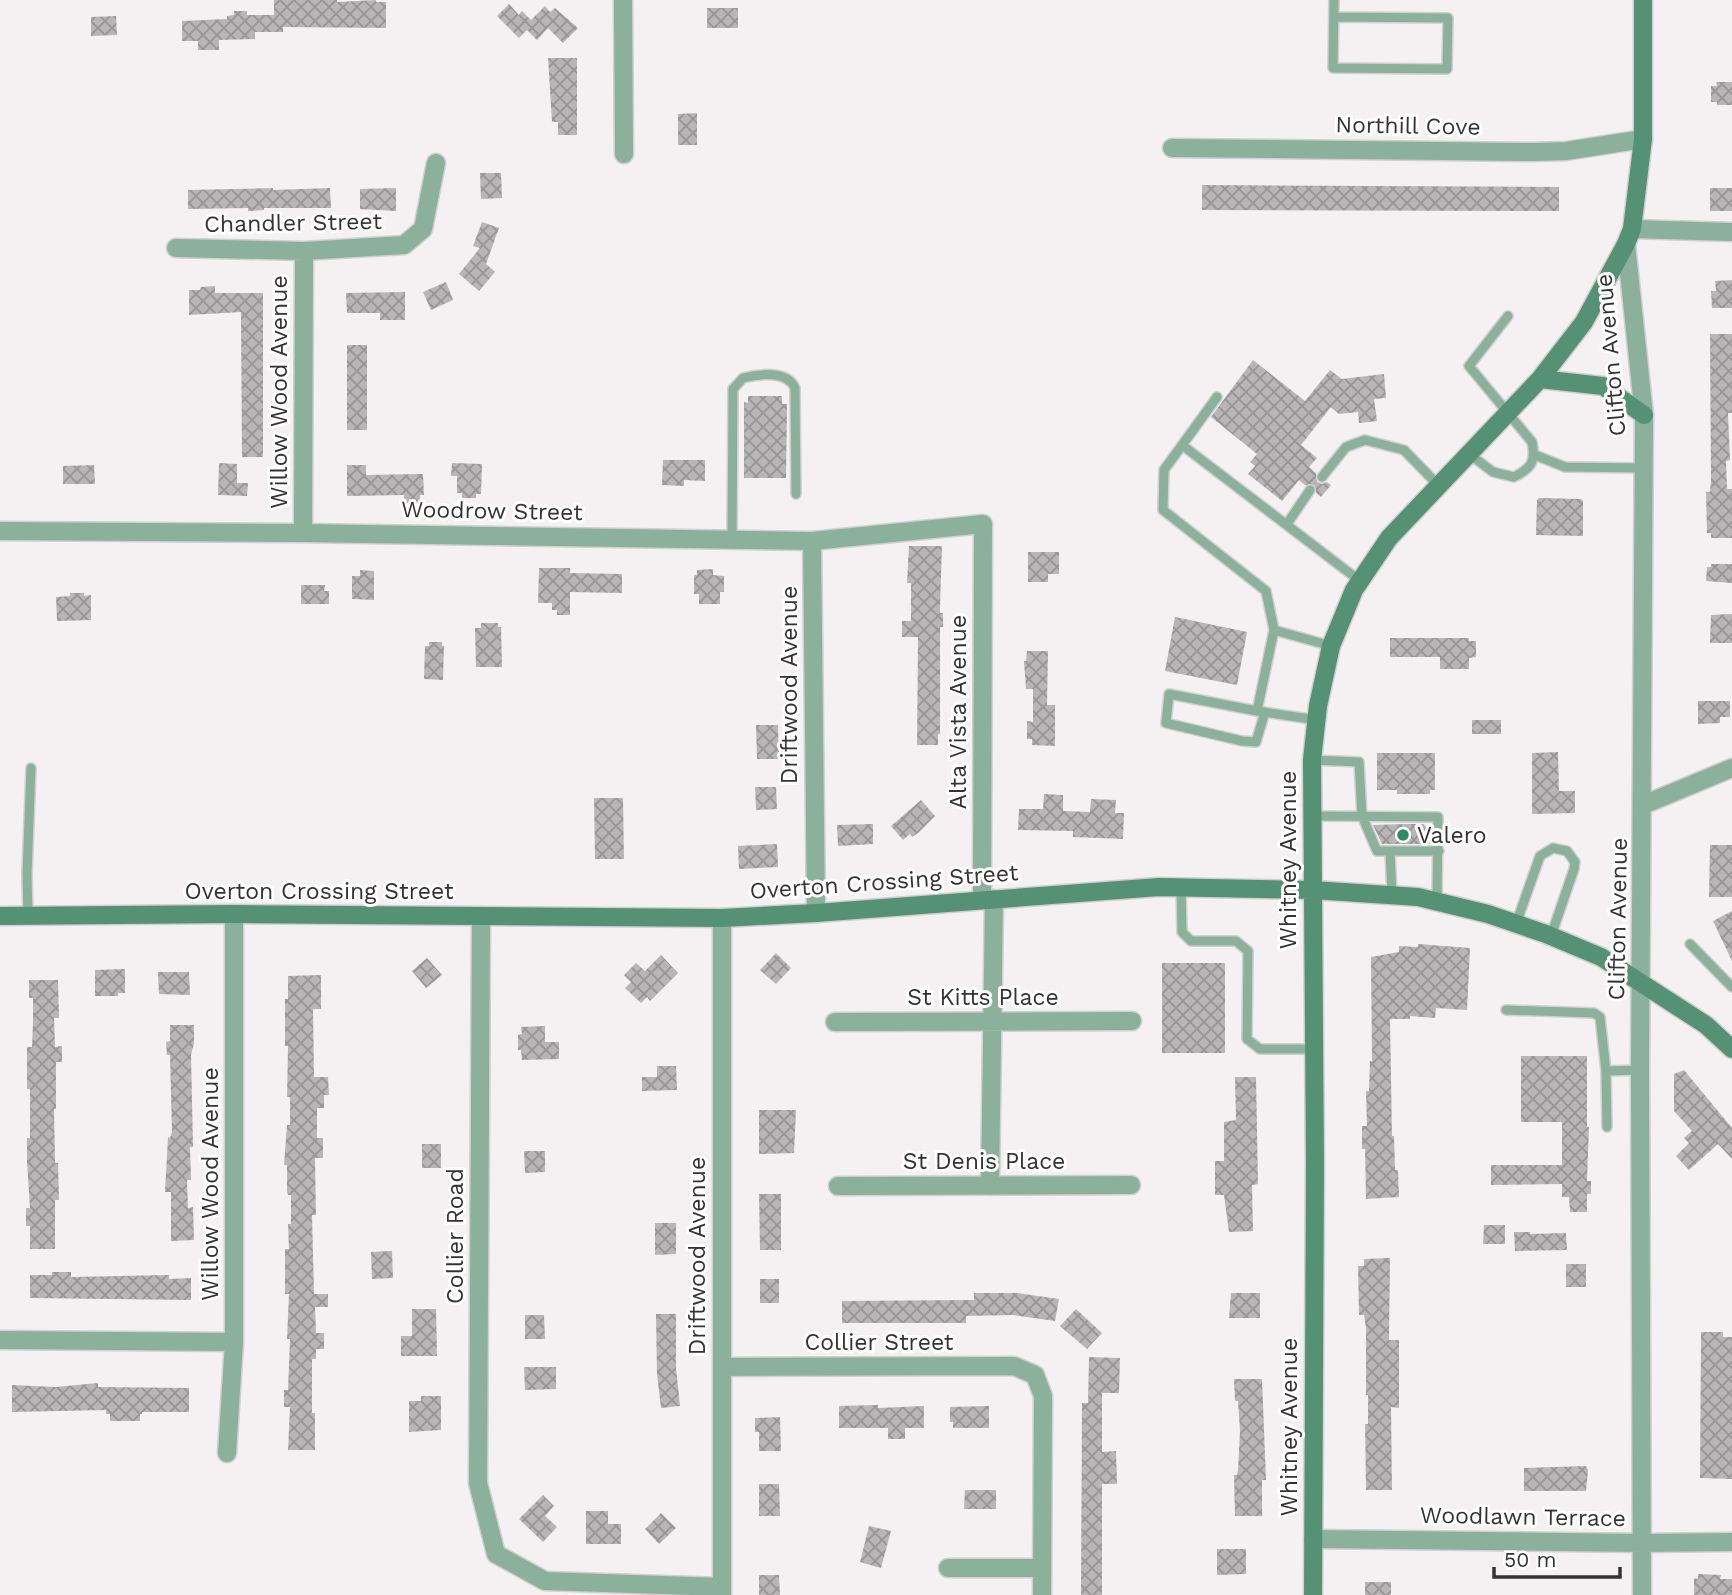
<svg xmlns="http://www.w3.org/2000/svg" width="1732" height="1595" font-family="'Work Sans',sans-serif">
	<defs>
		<pattern id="building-cross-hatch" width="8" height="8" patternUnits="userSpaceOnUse" patternTransform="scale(1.75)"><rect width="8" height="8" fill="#b8b5b6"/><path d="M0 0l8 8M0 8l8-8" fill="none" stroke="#969495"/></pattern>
	</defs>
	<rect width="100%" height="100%" fill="#f5f1f2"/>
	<!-- building -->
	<path fill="url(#building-cross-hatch)" d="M274,0H337V2L376,0V2H386V28L283,27V32H255V39L219,40V50H198V41H182V21L227,19V16L234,15V11H247V15H274Z
		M509,4L519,15L522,11L531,20L545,6L550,12L555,8L578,28L563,43L548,28L537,40L527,30L519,38L497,16Z
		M707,8H738V28H707Z
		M116,16L117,35L91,36V17Z
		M548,58H577V135H558V122H552Z
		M1716,82H1732V105H1717V102H1711V86H1717Z
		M697,113V145H678V114Z
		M480,173H501L502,198L481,199Z
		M1202,185L1559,187V211L1202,210Z
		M273,188V190L330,188L331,208H264V210L248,211V208L188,209V190Z
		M396,188V211L360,209V189Z
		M1710,188H1732V211H1710Z
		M482,222L499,228L486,264L495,272L479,291L459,274L480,248L473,246Z
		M1732,280V308H1712L1711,291H1716L1715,281Z
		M446,282L453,300L431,310L423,292Z
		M215,286V293H263V457H242L241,312L189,315V290H200L201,287Z
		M405,292V320H380V313H347L346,293Z
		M1710,334H1732V413H1728L1730,460L1726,461L1727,489H1732V538H1711V533H1707L1706,492H1710L1711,480Z
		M347,345H367V430H347Z
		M1253,360L1305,401L1330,370L1342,379L1384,374L1386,398L1374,399L1377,421L1359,423L1358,412L1339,414L1331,407L1301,445L1317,458L1309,467L1316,473L1317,482L1322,484L1327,482L1331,485L1321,497L1316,493L1314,485H1305L1299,480L1282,501L1248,474L1255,466L1250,462L1257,454L1211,417Z
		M748,396H782V404H787L786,478H744V402L748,403Z
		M663,460H705V481L684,480V486L662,485Z
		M219,463L237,464V483H248L247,496L218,495Z
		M452,463L482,464L481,494H476V498H462V493H457V476H451Z
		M94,465L95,484H63V466Z
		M347,465H366V475L423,474L424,495H420V504H404V495L347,496Z
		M1539,498L1581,499L1583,501V536L1536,535L1537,500Z
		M909,546H942L940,606V613H943V627H940V734H938V745H917L918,637H902V621H911V583H907Z
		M1028,552H1059V574H1048V582H1028Z
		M1711,564H1732V583L1706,581L1707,567H1711Z
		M539,568H570V573L622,574V593L570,592V615H557V610H552V603H538Z
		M713,569V575L724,576V592H720V604H699V594H694V575H697V570Z
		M360,570L374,571V600L352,599V576H360Z
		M301,585H325L324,591H329V604H301Z
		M70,593H84V596L91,595V620L57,621L56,597L70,596Z
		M1732,614V643H1710L1711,615Z
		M1175,617L1247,632L1237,685L1165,671Z
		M481,623H498V627H501L502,667H476L475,628H481Z
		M1390,638H1469V641H1476V657L1469,658V669H1440V657H1390Z
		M429,642H442V646H444L443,680L424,679L425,646H429Z
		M1027,651H1048L1047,705H1055V746L1032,745V739H1027V721L1033,722V689H1026L1024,661H1026Z
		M1698,701H1730V717H1720V723L1698,724Z
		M1472,720H1501V734H1472Z
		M756,725H778L779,759H757Z
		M1558,752L1559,791H1575V813L1532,814V753Z
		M1377,753H1435V790H1430V794H1397V790H1377Z
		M755,787H776L777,809L756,810Z
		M1044,794L1063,795V811L1090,812L1091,799L1116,800L1115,813H1124L1123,839L1073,837V831L1018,830L1019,809H1043Z
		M594,798H623L624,859H595Z
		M921,800L935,816L918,833L912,837L910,834L903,840L891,826Z
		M873,824V844L838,846L837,825Z
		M1408,824H1424L1431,836V844H1382L1373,825Z
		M777,844L778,867L739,869L738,846Z
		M1710,845H1732V897H1709Z
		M1732,911V961L1713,921Z
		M1418,944L1470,948L1467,1010L1436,1008L1435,1018L1410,1016V1019H1390L1392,1136H1394L1395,1170H1398L1399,1197L1366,1199L1365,1149H1362V1126H1367L1366,1091H1369L1370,1061H1372L1371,957L1399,952V946L1418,947Z
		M776,953L791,968L776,984L760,970Z
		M661,955L678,973L650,1001L647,997L641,1003L625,988L631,982L624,975L636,963L645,971Z
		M427,958L442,975L426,988L412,971Z
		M1162,963H1225V1053H1162Z
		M125,969V993H118V996H95V970Z
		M158,972H189L190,995L159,994Z
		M321,975V1009H313L314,1077H328L329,1095H324V1108H317V1138H323V1158H315L316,1215H312L314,1294H328V1307H315L316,1333H324V1349H316V1359H312V1413H315V1450H288L290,1407H284V1390H288L290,1339H287L289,1294H285V1249H289L288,1224H291V1195H288L287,1192V1165H284L287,1125H290V1097H287L288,1046H285V999H288V976Z
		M29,980H58L59,1018H54L55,1047L62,1046V1062H56V1109H54L55,1163H58L59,1200H55V1249H30V1226H26V1208H30L27,1162V1138H30V1089H27V1047H32L33,1023V998H29Z
		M170,1025H194V1043L191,1055L193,1147H190L191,1180H187L188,1208L193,1207L194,1240L171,1241V1192H165L168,1137L170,1138L172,1132L170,1055H167L166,1042L170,1041Z
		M545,1026V1042H559V1059L522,1060L521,1050H518V1035L522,1034L521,1027Z
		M1521,1056H1587V1127H1589L1587,1181H1591V1194H1587V1212H1570L1569,1197H1562V1184L1491,1185V1165H1562V1122H1521Z
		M657,1066H676L677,1090L642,1091V1077H657Z
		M1684,1070L1732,1128V1159L1718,1144L1689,1170L1676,1156L1689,1143L1684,1138L1692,1131L1674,1111V1074Z
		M1235,1077H1256L1258,1184L1252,1185L1253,1231L1229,1232L1224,1195H1215V1161H1224V1122L1236,1120Z
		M759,1110H796L794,1153L759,1154Z
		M422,1144H441V1168H422Z
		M524,1151H545V1172L525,1173Z
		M759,1194H781V1250H760Z
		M655,1223H676V1254L655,1255Z
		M1484,1225H1505V1244H1483Z
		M1514,1232H1530V1234L1566,1233L1567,1250L1515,1251Z
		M392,1251L393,1278L372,1279L371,1252Z
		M1390,1258L1389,1340H1399V1408L1391,1407L1392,1490H1366L1365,1424H1368V1395H1366V1328L1364,1315H1359L1358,1266H1364V1259Z
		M1566,1264H1586V1287H1566Z
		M52,1272H71V1277L169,1275V1279L191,1278V1300L30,1298V1275H52Z
		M760,1279H779V1303H760Z
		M974,1293H1017L1059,1299L1055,1321L1013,1315L966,1316V1323H842V1301L974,1300Z
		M1231,1293H1260V1318H1229Z
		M412,1309H436L437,1356H401V1336H412Z
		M1076,1309L1102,1333L1087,1349L1060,1326Z
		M656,1314H676V1368L680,1406L661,1408L657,1374Z
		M525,1315H544L545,1339H525Z
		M1701,1332H1723V1337H1732V1479L1700,1478Z
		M1089,1357L1120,1358L1119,1393H1102V1452L1116,1451L1117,1484H1102V1595H1081L1082,1403H1088Z
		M524,1367H556V1389L525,1390Z
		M1234,1379H1262L1266,1480H1262V1516H1235L1234,1475H1237L1238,1470L1240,1431L1238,1401H1235Z
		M98,1383V1387L189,1388V1412H142V1414H140V1421H110V1414H106V1410L12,1412V1385L56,1387Z
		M421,1396H441V1430L409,1432V1401H421Z
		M878,1405V1408L924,1406V1428H905V1439H888V1428H839V1406Z
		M989,1406V1428H953V1422H950V1407Z
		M780,1417L781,1451H759V1432H755V1418Z
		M1586,1466L1588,1470L1586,1491H1524V1468Z
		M759,1484H779L780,1516H759Z
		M965,1490H996V1509H964Z
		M543,1495L554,1506L545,1516L557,1527L543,1542L519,1519Z
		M586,1511H608V1524H621V1544H586Z
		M661,1513L676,1528L659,1544L645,1529Z
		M869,1526L891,1531L881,1568L860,1562Z
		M1217,1549H1246V1574L1217,1575Z
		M1698,1574L1721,1575L1720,1579H1732V1595H1694V1578L1698,1579Z
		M759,1575H779L780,1595H759Z
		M1365,1582H1391V1595H1365Z"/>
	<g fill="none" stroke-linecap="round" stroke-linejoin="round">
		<!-- service casing -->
		<g stroke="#d2cfd0" stroke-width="12">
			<path id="service" d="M1334,17L1448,18L1447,69L1333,68L1334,0
				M1217,397L1164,470L1163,510L1266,591L1274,630
				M1182,445L1360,581
				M1468,453L1493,472L1514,477C1532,468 1536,461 1532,442L1469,366L1508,316
				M1535,455L1565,467L1644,468
				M1322,477L1346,447L1365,440L1404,450L1438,485
				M1287,524L1310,490
				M732,540L733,389L743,378C759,374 787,370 795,388L796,494
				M1257,711L1169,694L1166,723L1242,741L1256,742L1265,712
				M1317,720L1257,711L1274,630L1331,646
				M1312,760L1359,762L1362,816L1377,851H1439
				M1313,816L1438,817L1437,901
				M1390,851L1392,895
				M1181,887L1182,932L1191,941H1236L1248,951L1247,1039L1260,1049H1314
				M28,916L27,874L31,768
				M1516,924L1540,856L1553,848L1567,851L1575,862L1574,869L1551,936
				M1690,944L1732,987
				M1506,1010L1594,1013L1600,1017L1606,1071L1640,1070
				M1606,1071L1607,1127"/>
		</g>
		<!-- minor casing -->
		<g stroke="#d2cfd0" stroke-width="21">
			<path id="minor" d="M623,0L624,154
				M1172,148L1533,152L1566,151L1643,139
				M1632,229L1732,232
				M1626,244L1644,415L1640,1070L1642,1595
				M176,248L304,251L404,245L423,229L436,163
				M0,531L303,533L812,541L983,524L982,900
				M303,533L304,251
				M812,541L816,913
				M1643,805L1732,768
				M481,916L478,1483L496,1554L545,1581L722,1587
				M722,918V1595
				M835,1022L1132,1021
				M838,1186L1131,1185
				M990,1186L994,899
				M0,1340L234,1342
				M722,1367L1014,1366L1035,1375L1043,1396L1042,1595
				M227,1453L234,1342V914
				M1313,1539L1642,1543L1732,1542
				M948,1568H1042"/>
		</g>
		<!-- secondary casing -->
		<g stroke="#d2cfd0" stroke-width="21">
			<path id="secondary" d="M1540,379L1603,386L1644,415
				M0,916L234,914L722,918L816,913L1159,887L1313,890L1418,897L1488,914L1546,934L1601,957L1706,1025L1732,1049
				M1313,1595L1315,1164L1312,760L1318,706L1331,646L1354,590L1389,538L1540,379L1584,322L1626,244L1632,229L1643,139V0"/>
		</g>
		<!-- service -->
		<use href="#service" stroke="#8bb19d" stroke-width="9"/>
		<!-- minor -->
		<use href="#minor" stroke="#8bb19d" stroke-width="18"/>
		<!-- secondary -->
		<use href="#secondary" stroke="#559174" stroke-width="18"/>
	</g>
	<!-- markers -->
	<circle fill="#2d8c65" stroke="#fff" stroke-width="2.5" cx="1403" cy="835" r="7"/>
	<g text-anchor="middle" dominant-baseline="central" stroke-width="6" stroke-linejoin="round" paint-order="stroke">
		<!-- street labels -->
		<g font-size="23" fill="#343233" stroke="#fff">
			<text transform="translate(1408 126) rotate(1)">Northill Cove</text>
			<text transform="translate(293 223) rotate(-1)">Chandler Street</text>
			<text transform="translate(1611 355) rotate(-95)">Clifton Avenue</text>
			<text transform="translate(279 392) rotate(-90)">Willow Wood Avenue</text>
			<text transform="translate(492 511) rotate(1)">Woodrow Street</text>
			<text transform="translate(789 685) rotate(-90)">Driftwood Avenue</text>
			<text transform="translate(958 712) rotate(-90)">Alta Vista Avenue</text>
			<text transform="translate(1288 860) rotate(-90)">Whitney Avenue</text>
			<text transform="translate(884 882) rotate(-4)">Overton Crossing Street</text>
			<text x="319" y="891">Overton Crossing Street</text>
			<text transform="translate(1618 919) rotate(-89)">Clifton Avenue</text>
			<text x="983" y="997">St Kitts Place</text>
			<text x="984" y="1161">St Denis Place</text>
			<text transform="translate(210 1184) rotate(-90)">Willow Wood Avenue</text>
			<text transform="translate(455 1236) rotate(-90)">Collier Road</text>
			<text transform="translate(697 1256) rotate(-90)">Driftwood Avenue</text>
			<text x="879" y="1342">Collier Street</text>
			<text transform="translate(1289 1427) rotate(-90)">Whitney Avenue</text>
			<text transform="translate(1523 1517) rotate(1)">Woodlawn Terrace</text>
		</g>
		<!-- poi labels -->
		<g font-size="23" fill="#343233" stroke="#fff" text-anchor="start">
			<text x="1417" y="835">Valero</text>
		</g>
	</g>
	<!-- scale -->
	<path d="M1494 1567v10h126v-10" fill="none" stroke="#343233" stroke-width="3.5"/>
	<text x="1504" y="1567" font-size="21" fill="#343233" stroke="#ffffff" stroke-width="5" paint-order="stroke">50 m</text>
</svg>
